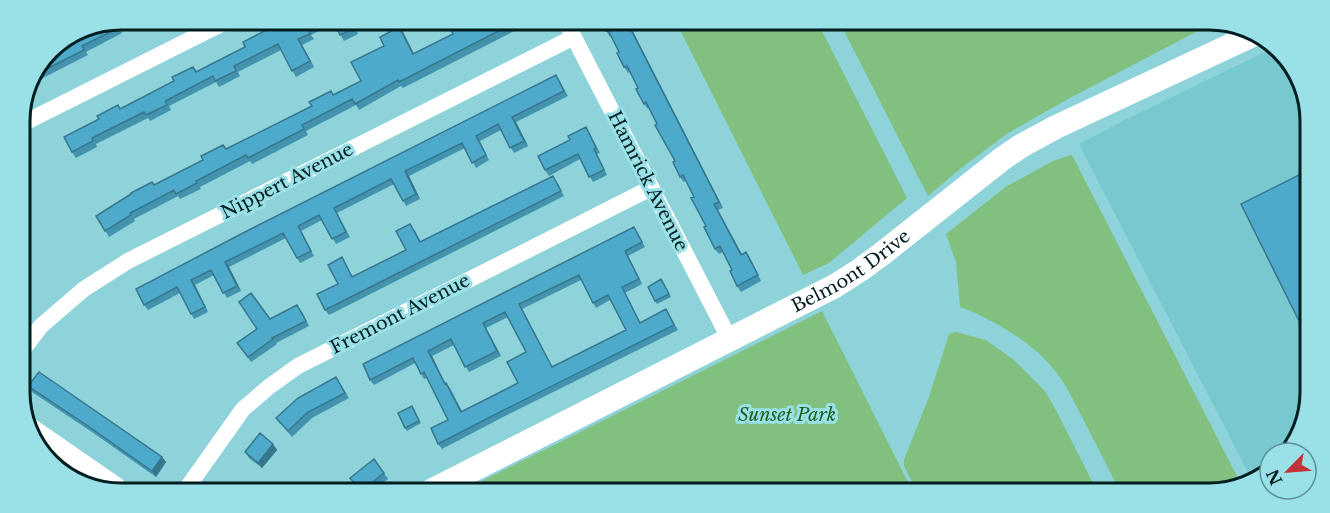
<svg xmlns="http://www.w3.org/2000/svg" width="1330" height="513" font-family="'Libre Baskerville',serif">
	<rect width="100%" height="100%" fill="#8dd3d9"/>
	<!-- built -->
	<path fill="#78c8cf" d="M1275,47L1286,54L1310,107L1305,425L1285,453H1270V473L1252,480L1079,144L1121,122Z"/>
	<!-- green -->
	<path fill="#81c07f" d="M676,22L818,23L907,198L829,263L803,275Z
		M840,23L1209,25L1068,99L1008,133L960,169L928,196Z
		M1072,155L1241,484L1216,493H1121C1109,470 1097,446 1085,423C1075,404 1066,383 1052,367C1031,342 991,318 960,307L956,262L946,234L1007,186L1055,160Z
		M822,311L913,492L464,490Z
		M956,332L986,340L1014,360L1040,386L1047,394L1058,414L1098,493L917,492L904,466V460L929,397L949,334Z"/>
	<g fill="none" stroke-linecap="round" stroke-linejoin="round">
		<!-- street -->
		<path stroke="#fff" stroke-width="16" d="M566,22L730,340
			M20,125L229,20
			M21,352L41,326L84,289L128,261L574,37
			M187,488L243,409L270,386L298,366L651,188"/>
		<!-- secondary -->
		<g stroke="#fff" stroke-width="24">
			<path d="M30,430L114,488"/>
			<path id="s1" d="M433,490L835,286L860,270L883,253L1002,159L1021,146L1056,127L1255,34"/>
		</g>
	</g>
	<!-- wall -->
	<path fill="#4392ae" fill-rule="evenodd" d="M141,20H159L145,27Z
		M286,20L352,21L358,34L344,41L334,23L311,35L314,39L302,45L314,67L296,77L281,50L238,72L240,76L219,87L216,82L169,106L171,110L150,121L148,118L96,144L97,147L76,158L72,152L121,108L174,81L193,67L197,71L245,47Z
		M116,21L122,33L86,52L88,55L37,81L32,74Z
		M463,21H477L478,23L481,21H519L522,27L403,88L401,86L359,110L356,105L306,131L308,135L252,164L250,161L200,187L201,189L180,199L178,196L134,219L135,221L109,237L96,216L131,194L154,185L203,160L223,145L226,149L361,81L384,46L403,32L414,54L453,34L464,23Z
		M601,22H628L723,208L718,210L742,254L746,252L750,258L761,281L741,292L737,286L732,270L723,252L719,254L715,249L694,197L686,181L684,182L680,177L675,161L649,108L648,109L644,104L638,88L630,72L628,73L624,67L619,52L611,36L610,37Z
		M556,75L568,96L516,122L528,146L514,153L501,130L480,141L489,160L476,168L465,148L409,176L420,199L406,206L394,184L337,213L350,237L336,244L322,220L301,231L314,256L300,263L286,238L229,267L241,291L227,298L214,275L195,285L208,312L194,319L180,293L148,310L144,305Z
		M589,132L600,153L597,154L607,175L593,182L580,159L549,176L545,170Z
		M553,176L564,196L329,315L325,310L338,284L345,263L353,277L406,250L414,229L421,242Z
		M634,227L645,247L628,256L642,284L625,293L640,323L666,309L678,330L505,416L442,449L438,444L448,420L427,378L424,379L415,363L374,385L370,380ZM581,280L596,308L610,300L626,330L552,367L522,309ZM508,317L526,352L518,383L462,411L450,388L446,383L445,384L432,356L454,345L469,372L501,356L486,328Z
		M663,282L671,297L657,304L655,301Z
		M301,310L309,326L276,343L277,344L251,362L237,343L270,319Z
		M336,377L349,398L312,418L292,437L276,418Z
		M28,386L162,457L166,462L156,477L92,432L32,392Z
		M414,409L421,423L407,431L405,428Z
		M273,444L277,450L262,468L249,458L245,452Z
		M374,459L388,479L375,489H358Z"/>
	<!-- shaded-wall -->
	<path fill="#37778d" d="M627,22H628L723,208L719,202Z
		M399,27L403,32L417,60L413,54Z
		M298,39L302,45L314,67L310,61Z
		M512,117L516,122L528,146L524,141Z
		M405,171L409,176L420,199L416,194Z
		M714,204L718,210L745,261L741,255Z
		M625,251L628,256L642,284L639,279Z
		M225,262L229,267L241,291L237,286Z
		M191,280L195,285L208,312L205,307Z
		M519,304L522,309L555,372L552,367Z
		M483,323L486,328L501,356L497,351Z
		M428,351L432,356L448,389L445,384Z
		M273,444L277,450L262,468L258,463Z
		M162,457L166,462L156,477L152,471Z"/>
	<!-- building -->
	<path fill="#4eaaca" stroke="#37778d" stroke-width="1.5" fill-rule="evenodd" d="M286,20H324L308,29L310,34L298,39L310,61L292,71L278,44L234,66L236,71L215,81L213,76L165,101L167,105L146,115L144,112L92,138L93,141L72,152L64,137L99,119L97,116L118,105L120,109L174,81L172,77L193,67L196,72L245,47L243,42Z
		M333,21H350L354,28L340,35Z
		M463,21H476L477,23L481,21H518L399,82L398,80L355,104L352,99L302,125L304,129L248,158L246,155L196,181L197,183L176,194L174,190L130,213L131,215L105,231L96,216L131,194V193L152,182L154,185L203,160L201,156L223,145L226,149L312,106L309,102L331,91L333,95L361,81L351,62L384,46L380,37L399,27L413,54L453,34L451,30L464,23Z
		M115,22L118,28L82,46L84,50L33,76L32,74L53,45Z
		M601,22H627L719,202L714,204L741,255L746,252L758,275L737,286L730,271L732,270L720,246L715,249L704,227L706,226L691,198L694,197L683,175L680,177L673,162L675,161L655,125L657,124L646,102L644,104L636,89L638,88L627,66L624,67L617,53L619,52L608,30L606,31Z
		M556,75L564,91L512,117L524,141L510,148L498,124L476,136L486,155L472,163L462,143L405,171L416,194L403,201L391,179L334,208L346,232L332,239L319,215L298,226L311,251L297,258L283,233L225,262L237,286L223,293L211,270L191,280L205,307L191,314L177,287L144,305L136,289L243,233Z
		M586,127L596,148L594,149L604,170L589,177L578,154L545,170L538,156L570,140L568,136Z
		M1309,170L1306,335L1241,204Z
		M553,176L561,191L325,310L317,294L338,284L328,265L342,257L352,277L406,250L396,231L410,224L420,242Z
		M634,227L642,242L625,251L639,279L622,287L640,323L666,309L674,325L502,411L438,444L431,428L448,420L424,372L421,374L413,358L370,380L363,364ZM579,275L593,303L608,295L626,330L552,367L519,304ZM505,312L526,352L507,362L518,383L461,412L446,383L445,384L428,351L451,339L465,367L497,351L483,323Z
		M661,279L669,294L655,301L648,287Z
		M251,293L270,319L297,305L306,321L272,338L273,339L248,357L237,343L257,329L239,302Z
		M39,372L162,457L152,471L88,426L28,386Z
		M336,377L345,393L308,412L288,431L276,418L298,398Z
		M412,406L419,421L405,428L398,413Z
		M260,433L273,444L258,463L245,452Z
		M374,459L384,473L364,489H359L350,478Z"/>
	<g text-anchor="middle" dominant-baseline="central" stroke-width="6" stroke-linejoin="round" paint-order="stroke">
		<!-- street labels -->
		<g font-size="18" fill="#001d1f" stroke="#9ae0e7">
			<text transform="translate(287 181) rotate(-27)">Nippert Avenue</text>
			<text transform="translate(648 181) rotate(63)">Hamrick Avenue</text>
			<text stroke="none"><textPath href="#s1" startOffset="472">Belmont Drive</textPath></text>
			<text transform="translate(400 314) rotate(-27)">Fremont Avenue</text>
		</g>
		<!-- park labels -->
		<g font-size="18" font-style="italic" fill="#1f6020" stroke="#9ae0e7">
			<text x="787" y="415">Sunset Park</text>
		</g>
	</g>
	<!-- crop -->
	<path d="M0 0H1330V513H0ZM121 30H1209A91 91 0 0 1 1300 121V392A91 91 0 0 1 1209 483H121A91 91 0 0 1 30 392V121A91 91 0 0 1 121 30Z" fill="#9ae0e7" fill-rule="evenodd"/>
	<path fill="none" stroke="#001d1f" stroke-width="3" d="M121 30H1209A91 91 0 0 1 1300 121V392A91 91 0 0 1 1209 483H121A91 91 0 0 1 30 392V121A91 91 0 0 1 121 30Z"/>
	<!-- north arrow -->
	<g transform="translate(1288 471) rotate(245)"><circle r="28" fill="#9ae0e7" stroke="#5c9297" stroke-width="1.5"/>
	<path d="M0-4.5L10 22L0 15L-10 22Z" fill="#c23238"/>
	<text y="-9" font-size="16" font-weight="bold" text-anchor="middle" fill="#001d1f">N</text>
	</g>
</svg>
